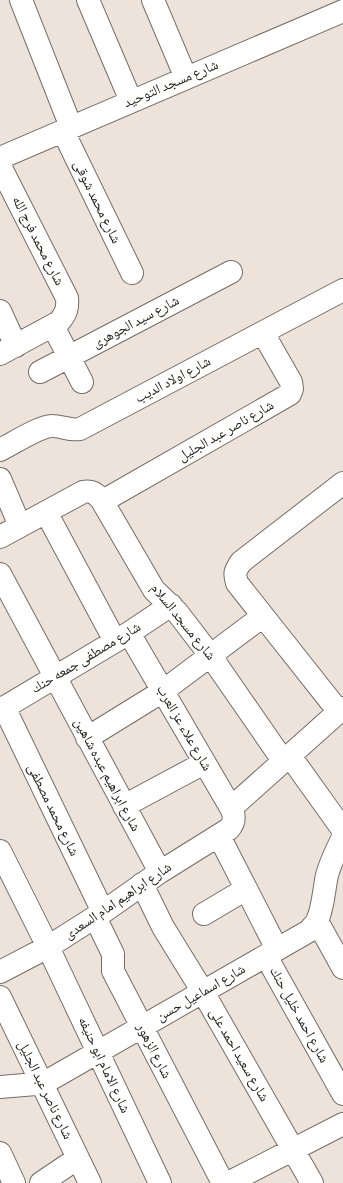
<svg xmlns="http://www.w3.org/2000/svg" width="343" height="1183" font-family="'Alegreya Sans','Noto Naskh Arabic',sans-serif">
	<rect width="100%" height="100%" fill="#ede3da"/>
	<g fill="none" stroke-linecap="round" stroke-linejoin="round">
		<!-- minor casing -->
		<g stroke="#756d65" stroke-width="24">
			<path id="minor" d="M21,0L71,127
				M88,0L131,101
				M153,0L186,78
				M63,131L132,273
				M0,158L343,11
				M0,166L67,298C68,308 66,314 59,322L0,354
				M0,311L16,346
				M53,326L82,382
				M40,372L231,272
				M0,450C12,444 40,426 52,426C62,426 70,431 80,429L343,290
				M0,479L20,526
				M101,499H105L110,497L290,394L292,389L291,382L263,333
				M46,512L115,641
				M0,537L83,492C91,490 95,493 101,499L154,590L177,612L210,655L284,762
				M0,574L160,872
				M4,707L103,912
				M0,710L129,633L171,605
				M339,712L237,583C234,573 235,571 241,562L343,483
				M87,738L163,691L263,616
				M290,756L343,830
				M124,806L204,763
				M231,808L343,708
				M219,836L277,949
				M0,851L48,947L160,1183
				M142,884L163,927L203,992L312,1183
				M204,914L246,889
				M95,917L113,954V971L223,1183
				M317,921L343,968
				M266,956L343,1094
				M0,972L48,947L103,912L160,872L229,829C235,822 235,816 231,808L129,633
				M0,997L90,1183
				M0,1087L36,1084L51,1079L309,931C311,928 315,925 317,921C323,909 324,889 327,875C331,861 337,849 343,837
				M0,1153L14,1183
				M41,1183L78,1158
				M228,1183L343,1124"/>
		</g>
		<!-- minor -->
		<use href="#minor" stroke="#fff" stroke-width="22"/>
	</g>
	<g text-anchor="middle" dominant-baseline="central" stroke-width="3" stroke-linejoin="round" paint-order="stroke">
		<!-- street labels -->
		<g font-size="14" fill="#23201c" stroke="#fff">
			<text transform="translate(171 84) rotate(-23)">شارع مسجد التوحيد</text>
			<text transform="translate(97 202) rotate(64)">شارع محمد شوقى</text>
			<text transform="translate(38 241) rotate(63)">شارع محمد فرج الله</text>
			<text transform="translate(136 322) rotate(-28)">شارع سيد الجوهرى</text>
			<text transform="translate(173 380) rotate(-28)">شارع اولاد الديب</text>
			<text transform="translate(226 431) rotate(-30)">شارع ناصر عبد الجليل</text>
			<text transform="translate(183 622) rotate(51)">شارع مسجد السلام</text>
			<text transform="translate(86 658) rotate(-31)">شارع مصطفى جمعه حنك</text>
			<text transform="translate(184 728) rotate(60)">شارع علاء عز العرب</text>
			<text transform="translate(107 775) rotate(62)">شارع ابراهيم عبده شاهين</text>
			<text transform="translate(53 810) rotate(64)">شارع محمد مصطفى</text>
			<text transform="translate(118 901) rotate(-34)">شارع ابراهيم امام السعدى</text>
			<text transform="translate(201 993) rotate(-30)">شارع اسماعيل حسن</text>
			<text transform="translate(299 1015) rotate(61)">شارع احمد خليل حنك</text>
			<text transform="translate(154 1051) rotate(63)">شارع الزهور</text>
			<text transform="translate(239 1055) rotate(60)">شارع سعيد احمد على</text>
			<text transform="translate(104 1065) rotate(65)">شارع الامام ابو حنيفه</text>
			<text transform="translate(45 1090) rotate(64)">شارع ناصر عبد الجليل</text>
		</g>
	</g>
</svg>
